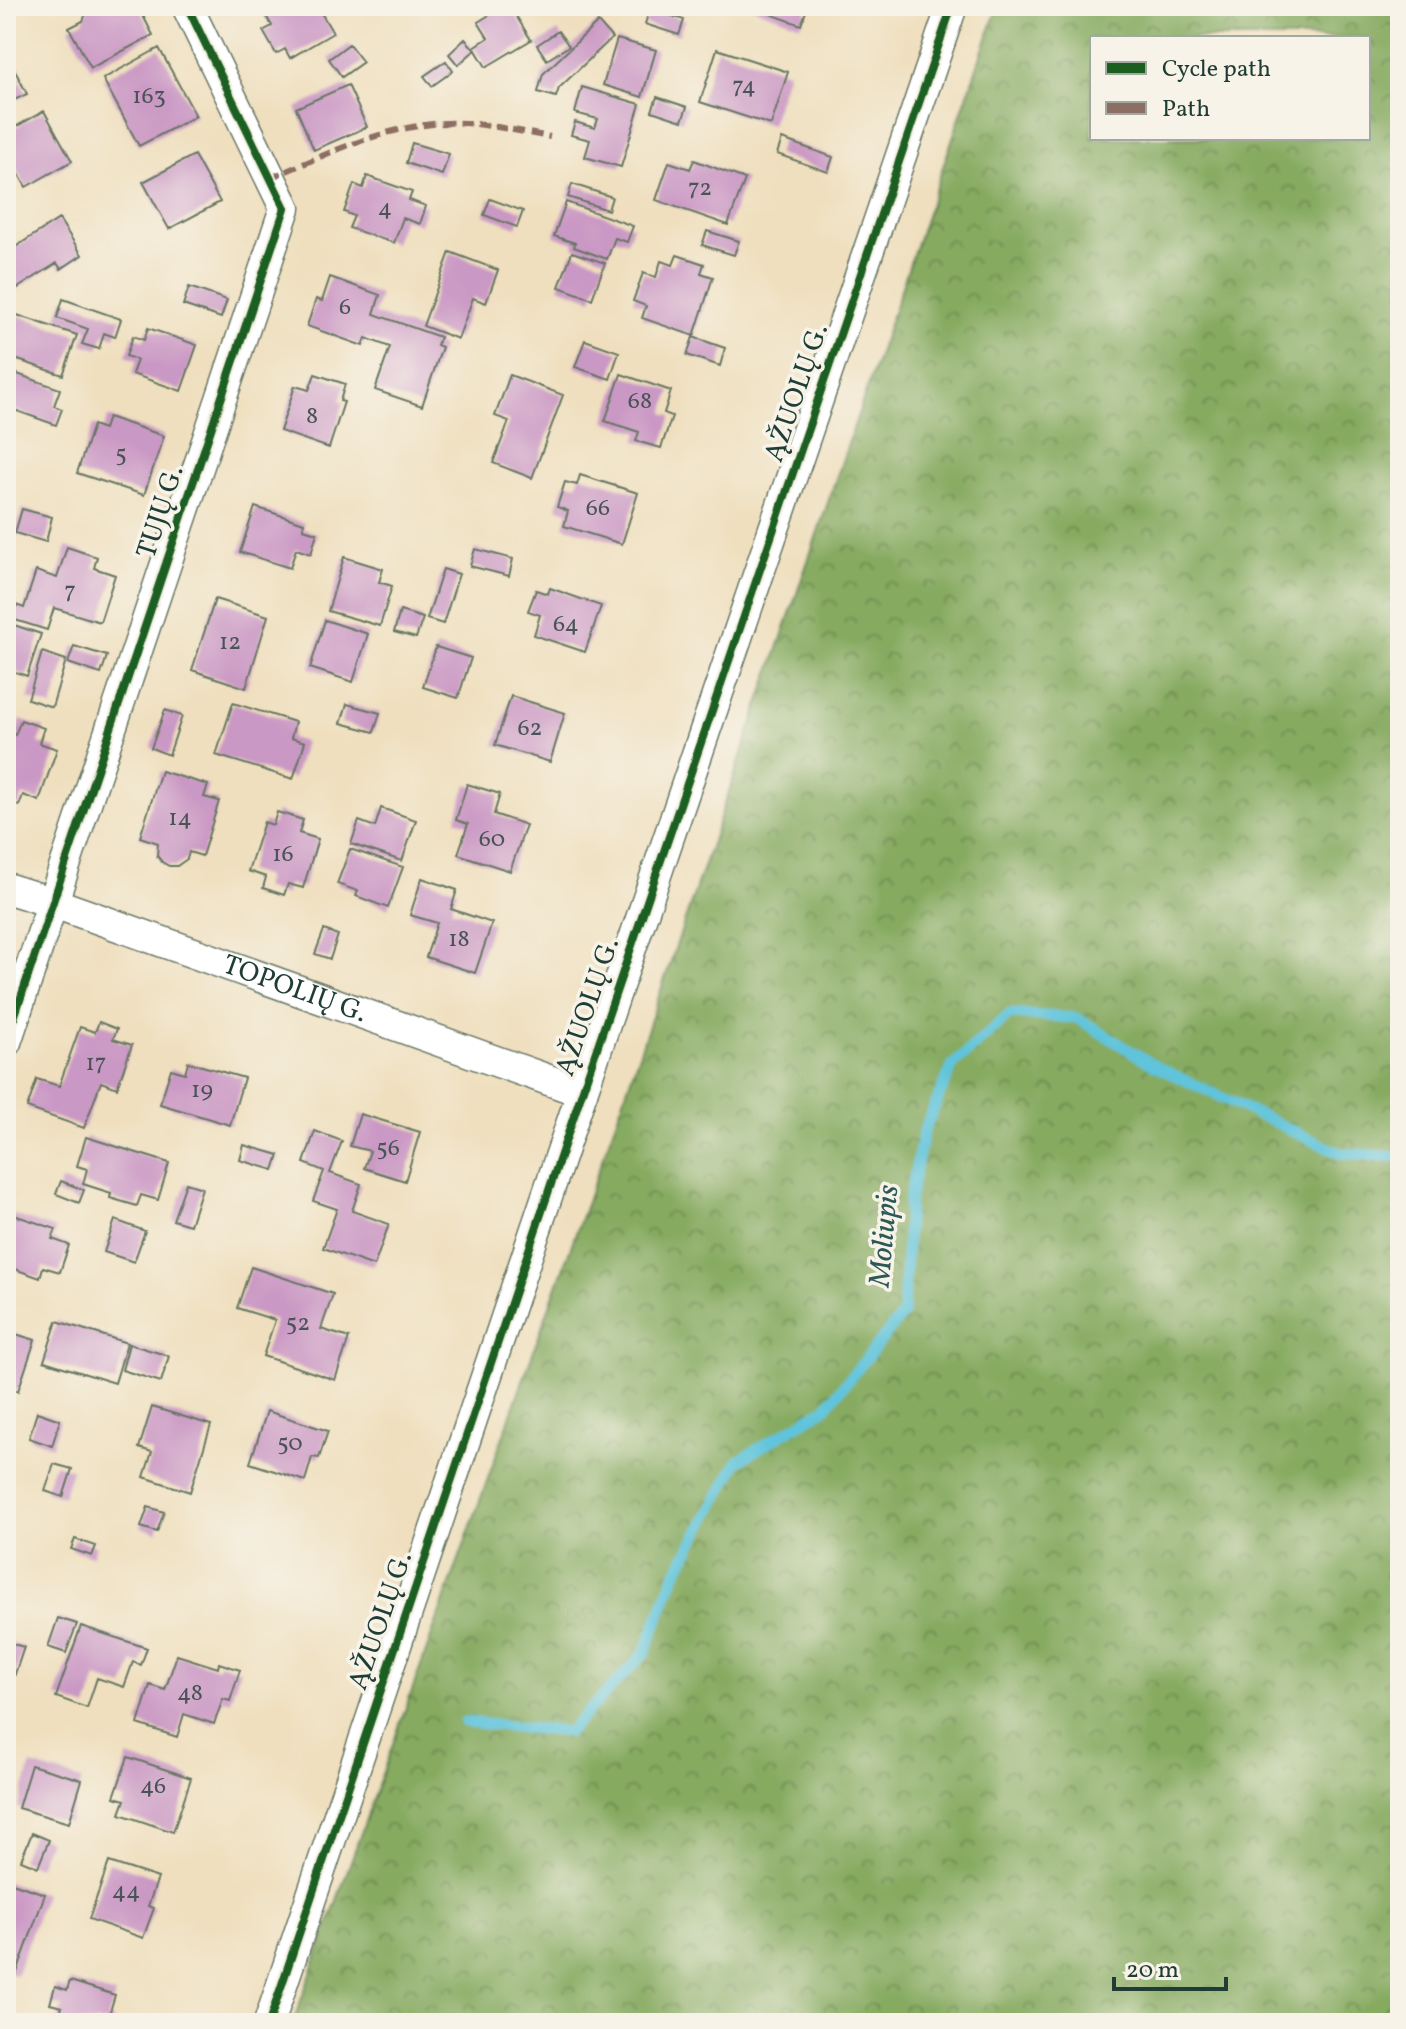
<svg xmlns="http://www.w3.org/2000/svg" width="1406" height="2029" font-family="Vollkorn,serif">
	<defs>
		<pattern id="forest-crowns" width="20" height="18" patternUnits="userSpaceOnUse" patternTransform="scale(2)"><rect width="20" height="18" fill="#86aa60"/><path d="M2 6a3 3 0 1 1 6 0M12 15a3 3 0 1 1 6 0" fill="none" stroke="#6d8c50"/></pattern>
	</defs>
	<rect width="100%" height="100%" fill="#f7f3e8"/>
	<filter id="ink" filterUnits="userSpaceOnUse"><feTurbulence type="fractalNoise" baseFrequency=".0125" numOctaves="2"/><feDisplacementMap in="SourceGraphic" scale="16" xChannelSelector="R" yChannelSelector="G"/><feConvolveMatrix kernelMatrix="1 2 1 2 8 2 1 2 1" color-interpolation-filters="sRGB"/></filter>
	<filter id="wash" filterUnits="userSpaceOnUse"><feTurbulence type="fractalNoise" baseFrequency=".006" numOctaves="4" result="noise"/><feDisplacementMap in="SourceGraphic" scale="32" xChannelSelector="R" yChannelSelector="G"/><feGaussianBlur stdDeviation="1.8" result="paint"/><feColorMatrix in="noise" values="0 0 0 0 0 0 0 0 0 0 0 0 0 0 0 0 0 1.4 0 .05"/><feComposite in="paint" operator="in"/></filter>
	<g filter="url(#wash)">
		<rect width="100%" height="100%" fill="#efdfbe"/>
		<!-- forest -->
		<path fill="url(#forest-crowns)" stroke="#52744a" stroke-width="2" fill-rule="evenodd" d="M998,6H1400V2023H293L622,1104ZM1092,38H1368V138H1092Z"/>
		<g fill="none" stroke-linecap="round" stroke-linejoin="round">
			<!-- stream -->
			<path stroke="#5fc4dc" stroke-width="11" d="M465,1722L568,1732L645,1653L674,1577L738,1461L825,1408L903,1314L909,1200L924,1130L953,1065L1010,1014L1077,1018L1157,1067L1340,1153L1400,1157"/>
		</g>
		<g id="blocks">
			<!-- building -->
			<path fill="#ca98c4" d="M89,6H138L153,35L91,68L69,28L83,21Z
				M260,6H317L333,33L290,58L285,49L276,54L263,31L272,26Z
				M504,6H510L531,40L486,67L474,47L488,38L478,22Z
				M748,6H808L801,25Z
				M650,8L684,20L679,35L645,24Z
				M598,22L612,38L559,88L556,97L538,92L543,74Z
				M558,31L569,46L547,60L537,45Z
				M465,39L475,50L458,65L449,54Z
				M617,39L656,50L642,97L603,85Z
				M349,44L363,62L342,77L329,59Z
				M159,48L196,116L139,146L103,79Z
				M717,49L788,72L771,125L700,102Z
				M9,59L27,94L6,104V61Z
				M446,61L453,71L432,86L424,76Z
				M348,85L367,127L314,150L296,108Z
				M582,87L640,104L621,167L585,157L590,140L571,135L575,122L595,128L598,119L575,113Z
				M657,97L687,107L682,121L652,111Z
				M44,111L72,161L26,187L6,151V132Z
				M782,139L833,157L828,172L777,154Z
				M412,143L449,154L442,175L406,163Z
				M194,155L220,202L169,229L143,182Z
				M694,160L745,179L728,225L656,200L669,162L690,169Z
				M367,176L412,192L409,200L426,206L420,224L403,218L394,243L349,228L354,216L344,212L354,184L363,188Z
				M572,184L612,197L608,210L568,197Z
				M490,199L523,211L517,227L484,215Z
				M566,202L633,226L627,242L615,238L607,259L574,247L575,243L554,236Z
				M59,219L82,255L61,269L57,263L10,293L6,287V253Z
				M707,231L739,241L734,255L702,245Z
				M450,252L498,270L486,303L473,298L458,339L423,326Z
				M572,252L605,263L592,299L559,287Z
				M677,255L704,264L701,273L713,277L694,336L642,318L646,306L633,301L643,273L656,277L661,261L673,265Z
				M330,277L380,295L374,314L440,337L437,345L442,347L422,406L375,390L390,347L366,338L363,346L307,326L316,299L322,301Z
				M189,287L227,300L221,318L183,305Z
				M63,299L121,319L115,337L104,333L99,349L82,344L88,329L57,318Z
				M11,313L77,335L63,375L6,356L12,337L6,335V327Z
				M148,328L197,345L181,391L132,374L137,360L126,356L133,336L144,340Z
				M693,337L725,348L720,366L687,355Z
				M585,340L619,352L610,379L575,367Z
				M6,370L60,389L54,406L62,409L56,425L6,407Z
				M315,374L345,384L340,401L344,402L329,448L280,431L295,386L309,390Z
				M621,374L671,391L664,413L672,416L661,448L636,441L639,432L605,421Z
				M510,375L563,395L532,478L493,463L509,421L495,416Z
				M108,417L164,436L144,495L77,473L93,425L104,429Z
				M580,475L638,493L622,544L564,526L568,511L557,507L565,482L577,485Z
				M255,507L304,523L303,529L317,533L311,554L296,549L290,568L240,552Z
				M22,509L52,517L46,542L15,533Z
				M67,547L97,557L94,568L115,575L100,622L54,608L47,630L12,619L16,605L24,608L36,571L57,578Z
				M475,549L513,559L509,576L470,566Z
				M344,557L383,569L379,582L392,586L380,626L328,611Z
				M443,569L459,574L443,624L427,619Z
				M550,588L601,606L585,652L534,635L540,615L528,611L536,590L548,594Z
				M215,599L268,616L246,688L192,670Z
				M400,611L423,618L416,638L394,632Z
				M325,620L368,634L353,682L310,668Z
				M8,623L41,634L27,676L6,669V629Z
				M74,646L107,656L101,674L68,663Z
				M436,647L471,658L458,698L423,687Z
				M42,652L66,660L52,707L28,699Z
				M511,696L565,713L550,762L495,745Z
				M233,703L295,722L291,738L305,742L293,779L216,755Z
				M347,704L380,713L374,732L341,723Z
				M165,710L182,716L169,755L151,748Z
				M21,720L44,728L39,743L57,749L39,801L23,795L19,806L6,801V732L15,735Z
				M161,771L208,785L204,797L219,801L202,856L189,852L187,859L177,866H169L162,862L157,856L158,843L140,837Z
				M467,784L500,794L494,814L526,825L510,871L458,854L468,824L456,820Z
				M381,808L416,820L402,861L351,844L359,821L375,827Z
				M277,812L303,820L299,833L318,839L303,888L288,884L284,895L263,888L266,877L248,871L264,822L273,825Z
				M350,849L403,867L388,908L356,896L358,891L337,884Z
				M422,878L457,890L451,909L492,923L475,973L426,957L437,923L410,915Z
				M324,930L338,935L330,959L315,954Z
				M99,1022L117,1029L113,1039L132,1045L117,1088L101,1082L84,1128L27,1108L37,1079L59,1086L80,1027L95,1032Z
				M188,1062L244,1078L230,1125L160,1104L171,1069L185,1073Z
				M360,1114L420,1132L405,1181L364,1168L370,1151L350,1146Z
				M315,1131L342,1141L330,1173L361,1184L352,1211L389,1224L374,1266L323,1248L337,1209L313,1201L324,1171L304,1163Z
				M86,1137L169,1163L158,1200L141,1195L137,1206L110,1198L111,1193L83,1184L87,1169L77,1166Z
				M244,1145L279,1155L274,1170L240,1160Z
				M61,1181L84,1190L79,1203L56,1194Z
				M186,1183L202,1188L190,1225L173,1220Z
				M11,1214L56,1229L52,1239L69,1245L60,1272L43,1267L40,1278L6,1266V1227Z
				M115,1220L145,1231L134,1262L104,1252Z
				M251,1267L333,1294L321,1329L349,1338L335,1380L263,1356L275,1320L237,1308Z
				M57,1321L127,1343L115,1383L44,1361Z
				M6,1331L35,1340L18,1391L6,1387Z
				M129,1344L169,1356L161,1382L122,1370Z
				M152,1407L211,1425L190,1492L144,1477L152,1452L139,1448Z
				M267,1411L328,1431L319,1458L312,1457L305,1481L250,1463Z
				M37,1412L60,1420L52,1446L29,1438Z
				M54,1464L72,1469L63,1497L45,1491Z
				M148,1507L164,1512L157,1532L141,1527Z
				M75,1539L96,1546L92,1556L71,1549Z
				M58,1618L77,1624L66,1653L48,1647Z
				M81,1626L147,1648L141,1665L133,1662L124,1687L97,1678L87,1708L56,1697Z
				M6,1642L24,1647L13,1680L6,1678Z
				M177,1655L218,1668L219,1663L240,1670L230,1701L223,1699L214,1724L184,1714L177,1737L138,1724L150,1685L165,1690Z
				M128,1757L191,1778L173,1832L120,1814L125,1800L114,1797Z
				M31,1765L82,1780L69,1823L18,1808Z
				M32,1833L49,1840L38,1867L21,1860Z
				M109,1862L158,1878L148,1906L154,1908L143,1938L89,1919Z
				M6,1881L45,1894L16,1975L6,1972Z
				M70,1981L115,1995L108,2018L114,2020L113,2023H57L62,2007L50,2004L55,1986L67,1990Z"/>
		</g>
	</g>
	<g filter="url(#ink)">
		<use href="#blocks" fill-opacity="0" stroke="#687664" stroke-width="2"/>
		<g fill="none" stroke-linecap="round" stroke-linejoin="round">
			<!-- minor casing -->
			<g stroke="#687664" stroke-width="33">
				<g id="minor">
					<path id="s1" d="M6,888L54,903L582,1092"/>
					<path d="M6,1042L285,208L187,6"/>
					<path d="M269,2023L582,1092L952,6"/>
				</g>
			</g>
			<!-- minor -->
			<use href="#minor" stroke="#fff" stroke-width="30"/>
			<!-- quiet -->
			<path stroke="#8d6e63" stroke-width="6" stroke-dasharray="12 6" stroke-linecap="butt" d="M270,178C332,152 396,120 465,123C493,125 522,132 550,137"/>
			<!-- cycleway casing -->
			<g stroke="#f7f3e8" stroke-width="13">
				<path id="cycleway" d="M6,1042L285,208L187,6
					M269,2023L582,1092L952,6"/>
			</g>
			<!-- cycleway -->
			<use href="#cycleway" stroke="#1b5e20" stroke-width="8"/>
		</g>
	</g>
	<g text-anchor="middle" dominant-baseline="central" stroke-width="7" stroke-linejoin="round" paint-order="stroke">
		<!-- number labels -->
		<g font-size="24" fill="#4a5458">
			<text x="744" y="87">74</text>
			<text x="149" y="97">163</text>
			<text x="700" y="189">72</text>
			<text x="385" y="209">4</text>
			<text x="345" y="308">6</text>
			<text x="640" y="402">68</text>
			<text x="312" y="417">8</text>
			<text x="121" y="455">5</text>
			<text x="598" y="509">66</text>
			<text x="70" y="592">7</text>
			<text x="566" y="625">64</text>
			<text x="230" y="643">12</text>
			<text x="530" y="729">62</text>
			<text x="180" y="819">14</text>
			<text x="492" y="840">60</text>
			<text x="283" y="855">16</text>
			<text x="459" y="940">18</text>
			<text x="96" y="1064">17</text>
			<text x="202" y="1091">19</text>
			<text x="388" y="1149">56</text>
			<text x="298" y="1324">52</text>
			<text x="290" y="1444">50</text>
			<text x="190" y="1694">48</text>
			<text x="153" y="1787">46</text>
			<text x="126" y="1892">44</text>
		</g>
		<!-- street labels -->
		<g font-size="28" fill="#1f3d34" stroke="#f7f3e8">
			<text transform="translate(797 393) rotate(-71)">ĄŽUOLŲ G.</text>
			<text transform="translate(161 512) rotate(-72)">TUJŲ G.</text>
			<text stroke="none"><textPath href="#s1" startOffset="306">TOPOLIŲ G.</textPath></text>
			<text transform="translate(588 1007) rotate(-71)">ĄŽUOLŲ G.</text>
			<text transform="translate(381 1621) rotate(-71)">ĄŽUOLŲ G.</text>
		</g>
		<!-- water labels -->
		<g font-size="30" font-style="italic" fill="#2c5856" stroke="#f7f3e8">
			<text transform="translate(885 1236) rotate(-85)">Moliupis</text>
		</g>
	</g>
	<!-- margin -->
	<rect width="1406" height="2029" fill="none" stroke="#f7f3e8" stroke-width="32"/>
	<!-- legend -->
	<rect x="1090" y="36" width="280" height="104" fill="#f7f3e8" stroke="#a1aaa0" stroke-width="2"/>
	<rect x="1106" y="62" width="40" height="12" fill="#1b5e20" stroke="#a1aaa0" stroke-width="2"/>
	<text x="1162" y="76" font-size="24" fill="#1f3d34">Cycle path</text>
	<rect x="1106" y="102" width="40" height="12" fill="#8d6e63" stroke="#a1aaa0" stroke-width="2"/>
	<text x="1162" y="116" font-size="24" fill="#1f3d34">Path</text>
	<!-- scale -->
	<path d="M1114 1977v12h112v-12" fill="none" stroke="#1f3d34" stroke-width="4"/>
	<text x="1126" y="1977" font-size="24" fill="#1f3d34" stroke="#f7f3e8" stroke-width="6" paint-order="stroke">20 m</text>
</svg>
